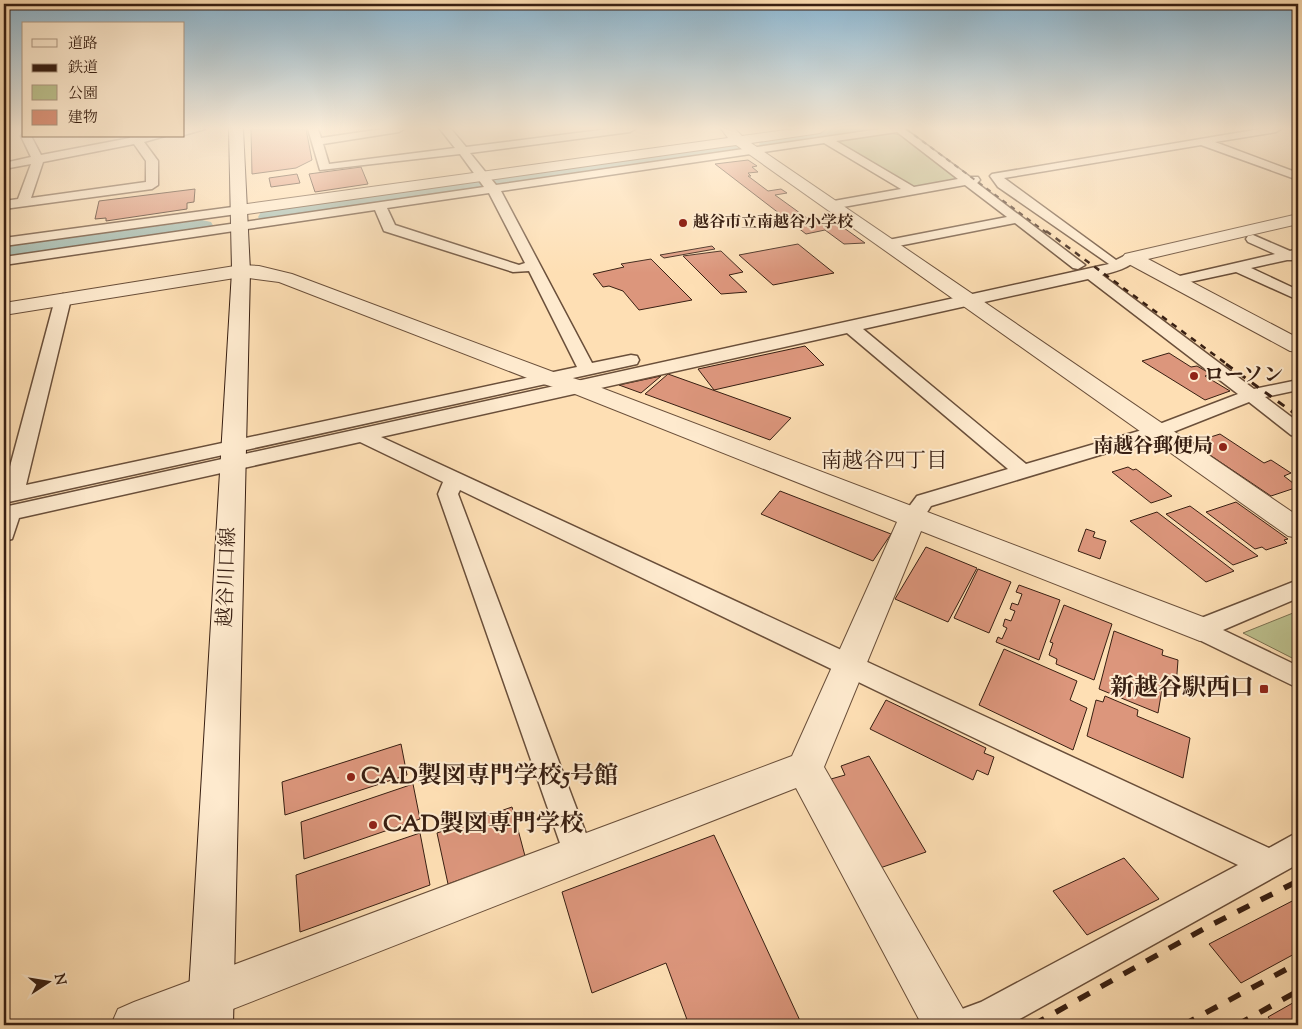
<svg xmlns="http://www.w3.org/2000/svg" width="1302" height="1029" font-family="'Sorts Mill Goudy','Noto Serif JP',serif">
	<rect width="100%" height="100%" fill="#fedfb4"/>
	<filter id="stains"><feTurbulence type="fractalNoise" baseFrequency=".004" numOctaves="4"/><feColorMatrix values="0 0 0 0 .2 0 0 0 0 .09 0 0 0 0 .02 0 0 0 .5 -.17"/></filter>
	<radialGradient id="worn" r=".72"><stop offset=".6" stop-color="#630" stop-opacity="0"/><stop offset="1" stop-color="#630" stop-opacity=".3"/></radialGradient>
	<!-- green -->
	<path fill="#bdc28f" stroke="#7a7050" d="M890,133L900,135L955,177V180L911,187L838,143L840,140Z
		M1298,611V661L1243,633Z"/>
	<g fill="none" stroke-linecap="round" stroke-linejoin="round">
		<!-- river -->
		<path fill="#a1bcb3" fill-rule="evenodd" d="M836,129H886L883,133L876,135L769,150L762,148L759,144L762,140L769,138Z
			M732,144L739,146L742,150L739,154L495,191L490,189L481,193L270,224L261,222L258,217L261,212L270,210Z
			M202,220L211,222L214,227L211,232L4,262V246Z"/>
	</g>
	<!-- building -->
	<path fill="#dc967c" stroke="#381f12" d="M251,129H306L312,160L296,168L252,174Z
		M748,160L757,166L752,167L758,172L748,173L751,176H748L768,191L781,189L787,193L775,195L811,221L830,218L865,243L844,244L825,230L806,234L715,164Z
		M361,167L368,184L315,192L309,174Z
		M297,174L300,183L271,187L269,178Z
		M195,189L194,202L187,203V209L106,221V218L95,219L99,201Z
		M798,244L834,273L773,285L739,255Z
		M712,246L715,249L664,258L660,255Z
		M721,251L743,272L729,275L747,292L721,294L683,256Z
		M651,259L692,300L639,310L623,291L609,286L603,287L593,274L624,267L621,264Z
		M805,346L824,365L714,390L698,369Z
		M1169,353L1191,367L1197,366L1211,374L1205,376L1230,391L1205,400L1142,361Z
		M668,374L791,418L770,440L645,394Z
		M661,376L641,393L619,385Z
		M1220,434L1264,463L1271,460L1291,473L1284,476L1298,487L1271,496L1192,443Z
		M1128,467L1133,470L1136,469L1172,496L1151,503L1112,472Z
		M780,491L891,534L873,561L761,514Z
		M1236,502L1288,539L1284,540L1287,543L1266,550L1262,547L1255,549L1206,512Z
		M1190,506L1258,556L1233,565L1166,514Z
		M1157,512L1234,571L1206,582L1130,521Z
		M1086,529L1095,532L1093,537L1106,541L1100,559L1078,551Z
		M926,547L977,568L948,622L895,599Z
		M978,569L1011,582L989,633L954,618Z
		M1019,585L1060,600L1039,660L996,642L998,637L1002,639L1007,628L1003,626L1005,619L1011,621L1015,611L1010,609L1012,603L1018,605L1022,594L1016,592Z
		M1064,605L1112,624L1094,680L1056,664L1057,659L1049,655L1053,643L1050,642Z
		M1114,631L1163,650L1162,655L1178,660L1176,687L1163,683L1158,713L1099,689Z
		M1004,649L1077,681L1070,700L1087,708L1073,750L979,705Z
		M1105,696L1138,710L1137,716L1190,738L1183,778L1087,736L1096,700L1103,702Z
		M886,700L986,748L984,753L994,757L988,775L977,770L973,780L870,729Z
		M401,744L407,775L285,815L282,782Z
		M869,756L926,852L880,868L831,779L845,775L841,766Z
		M413,784L420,819L304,859L301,822Z
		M512,807L525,856L448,884L437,833Z
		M420,833L430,885L300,932L296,875Z
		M714,835L802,1025H689L666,963L592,993L562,892Z
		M1124,858L1159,899L1087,935L1053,891Z
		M1298,898V952L1241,983L1209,944Z
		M1298,1000V1025H1274L1268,1017Z"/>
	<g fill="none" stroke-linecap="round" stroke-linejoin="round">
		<!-- minor casing -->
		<g stroke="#6a4f3a" stroke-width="3">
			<path id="minor" d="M184,129H205L184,135Z
				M308,129H318L321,138L382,129H404L399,132L323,144L329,164L455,148L440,129H451L466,147L608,129H635L630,132L470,153L496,185L880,129H905L970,177H978L980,180L977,183L1085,265L1078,269L1073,268L1015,223L888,248L883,247L881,244L883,241L888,240L1007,217L965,185L832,209L828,208L826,205L828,202L901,189L824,143L501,191L592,363L631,355L637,356L639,360L637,364L4,503V489L55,299L63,294L71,299L26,485L577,367L529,271L513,272L384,231L375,210L4,265V257L484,187L460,154L320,170ZM897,132L958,179L914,187L836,141ZM489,193L525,263L519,265L395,225L387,208Z
				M1260,129H1281L1276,132L1215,142L1298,173V180L1201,145L1004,178L1116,260L1126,255H1136L1138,258C1130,268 1114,272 1102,275L1254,389L1298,380V390L1265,397L1298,422V437L1291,435L1249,402L1163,436L931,506C924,517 920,525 905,521L902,516L917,496L1008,469L847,333L381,437L1269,848L1298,832V864L1009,1025H949L954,1012L981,1002L1238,865L460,490L458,494L594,855L590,866L579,870L568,866L438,494L443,482L360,442L19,518L12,539L4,541V507L1109,264L998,187L990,176L992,174ZM1088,279L1238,394L1149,428L1026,464L863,329Z
				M24,133V136H31L41,155L130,138L129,136H165L144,142L158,161V185L152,189L4,209V201L18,199L31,164L4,169V163L31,157L21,136ZM134,144L146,161V182L31,198L43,162Z
				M240,206L244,207L246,210L244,213L4,246V238Z
				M1253,235L1290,251L1298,249L1297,260H1287L1251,268L1298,290V300L1236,272L1176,285L1169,281L1171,278L1275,254L1248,242L1246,239L1248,236Z
				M1298,580V598L1223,630L1298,666V688L1191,636L1188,629L1191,622Z"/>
		</g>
		<!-- tertiary casing -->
		<g stroke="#6a4f3a" stroke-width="2">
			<path id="tertiary" d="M721,129H735L742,136L794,129H826L820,133L751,143L1298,516V538L1288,536L736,145L240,215L232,210L240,205L728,138Z
				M1298,214V224L1148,259L1298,338V352L1290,351L1125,262L1122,258L1125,254Z
				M241,265L259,266L292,274L556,373L586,382L1211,620L1216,629L1211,638L1200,641L921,531L824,767L963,1009L970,1025H922L796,788L192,1025H111L118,1009L134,1002L792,756L897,522L570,392L540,383L279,282L241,277L4,315V303Z"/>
		</g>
		<!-- secondary casing -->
		<g stroke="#381f12" stroke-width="2">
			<path id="secondary" d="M229,129H243L250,271L233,1025H187L232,271Z"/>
		</g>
		<!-- minor -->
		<use href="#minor" fill="#feeace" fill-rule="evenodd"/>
		<!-- tertiary -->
		<use href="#tertiary" fill="#feeace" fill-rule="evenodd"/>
		<!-- secondary -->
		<use href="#secondary" fill="#feeace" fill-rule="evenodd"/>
		<!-- rail-far3 -->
		<path stroke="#381f12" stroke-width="2" stroke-dasharray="5 5" stroke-linecap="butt" d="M906,129L1047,233"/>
		<!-- rail-far2 -->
		<path stroke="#381f12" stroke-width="2.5" stroke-dasharray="6 6" stroke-linecap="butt" d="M1046,231L1228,365"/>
		<!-- rail-far1 -->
		<path stroke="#381f12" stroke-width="3" stroke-dasharray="8 8" stroke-linecap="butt" d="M1226,364L1298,416"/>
		<!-- rail -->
		<path stroke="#381f12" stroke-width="5.5" stroke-dasharray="13 13" stroke-linecap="butt" d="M1033,1025L1207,927L1298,881
			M1183,1025L1298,963
			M1237,1025L1298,991"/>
	</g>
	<!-- sky -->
	<linearGradient id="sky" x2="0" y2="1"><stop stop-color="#8bb7d3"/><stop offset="0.47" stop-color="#fff1dd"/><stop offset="1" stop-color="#fff1dd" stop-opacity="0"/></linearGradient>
	<rect width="1302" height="273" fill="url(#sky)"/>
	<!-- markers -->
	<g fill="#8f2418" stroke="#feeace" stroke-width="2">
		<circle cx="683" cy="223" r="5"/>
		<circle cx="1194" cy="376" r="5"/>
		<circle cx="1223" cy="447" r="5"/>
		<rect x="1259" y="684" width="10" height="10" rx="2.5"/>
		<circle cx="351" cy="777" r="5"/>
		<circle cx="373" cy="825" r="5"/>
	</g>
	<g text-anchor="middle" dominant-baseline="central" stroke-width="4" stroke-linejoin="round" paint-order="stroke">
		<!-- far-poi labels -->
		<g font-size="16" font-weight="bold" fill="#381f12" stroke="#feeace" text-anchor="start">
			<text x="693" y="223">越谷市立南越谷小学校</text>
		</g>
		<!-- poi labels -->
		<g font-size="20" font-weight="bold" fill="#381f12" stroke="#feeace" text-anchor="start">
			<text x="1204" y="376">ローソン</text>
			<text x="1213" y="447" text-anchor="end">南越谷郵便局</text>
		</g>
		<!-- street labels -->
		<g font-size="20" fill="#381f12" stroke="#feeace">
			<text transform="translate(228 577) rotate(-88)">越谷川口線</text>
		</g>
		<!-- neighbourhood labels -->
		<g font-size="21" fill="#381f12" stroke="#feeace">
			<text x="884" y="462">南越谷四丁目</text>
		</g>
		<!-- near-poi labels -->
		<g font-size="24" font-weight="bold" fill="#381f12" stroke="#feeace" text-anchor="start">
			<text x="1254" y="689" text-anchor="end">新越谷駅西口</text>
			<text x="361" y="777">CAD製図専門学校5号館</text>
			<text x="383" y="825">CAD製図専門学校</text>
		</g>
	</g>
	<!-- margin -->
	<rect width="1302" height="1029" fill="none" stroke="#fedfb4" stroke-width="20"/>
	<rect x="5" y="5" width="1292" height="1019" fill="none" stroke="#381f12" stroke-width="2.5"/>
	<rect x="10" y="10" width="1282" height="1009" fill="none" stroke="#381f12"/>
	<!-- legend -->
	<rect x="22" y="22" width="162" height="115" fill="#feeace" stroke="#af9983"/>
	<rect x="32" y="39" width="25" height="8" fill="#feeace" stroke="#af9983"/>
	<text x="68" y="48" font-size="15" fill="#381f12">道路</text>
	<rect x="32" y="64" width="25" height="8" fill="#381f12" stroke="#af9983"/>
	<text x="68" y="72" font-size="15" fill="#381f12">鉄道</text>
	<rect x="32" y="85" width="25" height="15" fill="#bdc28f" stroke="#af9983"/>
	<text x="68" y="98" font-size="15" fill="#381f12">公園</text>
	<rect x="32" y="110" width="25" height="15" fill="#dc967c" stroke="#af9983"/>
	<text x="68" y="122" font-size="15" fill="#381f12">建物</text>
	<!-- north arrow -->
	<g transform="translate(48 982) rotate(78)" stroke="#feeace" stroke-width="4" paint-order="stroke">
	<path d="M0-4L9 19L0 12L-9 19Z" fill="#381f12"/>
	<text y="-8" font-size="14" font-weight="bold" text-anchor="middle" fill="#381f12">N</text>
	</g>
	<rect width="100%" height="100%" filter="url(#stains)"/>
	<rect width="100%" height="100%" fill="url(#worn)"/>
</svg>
